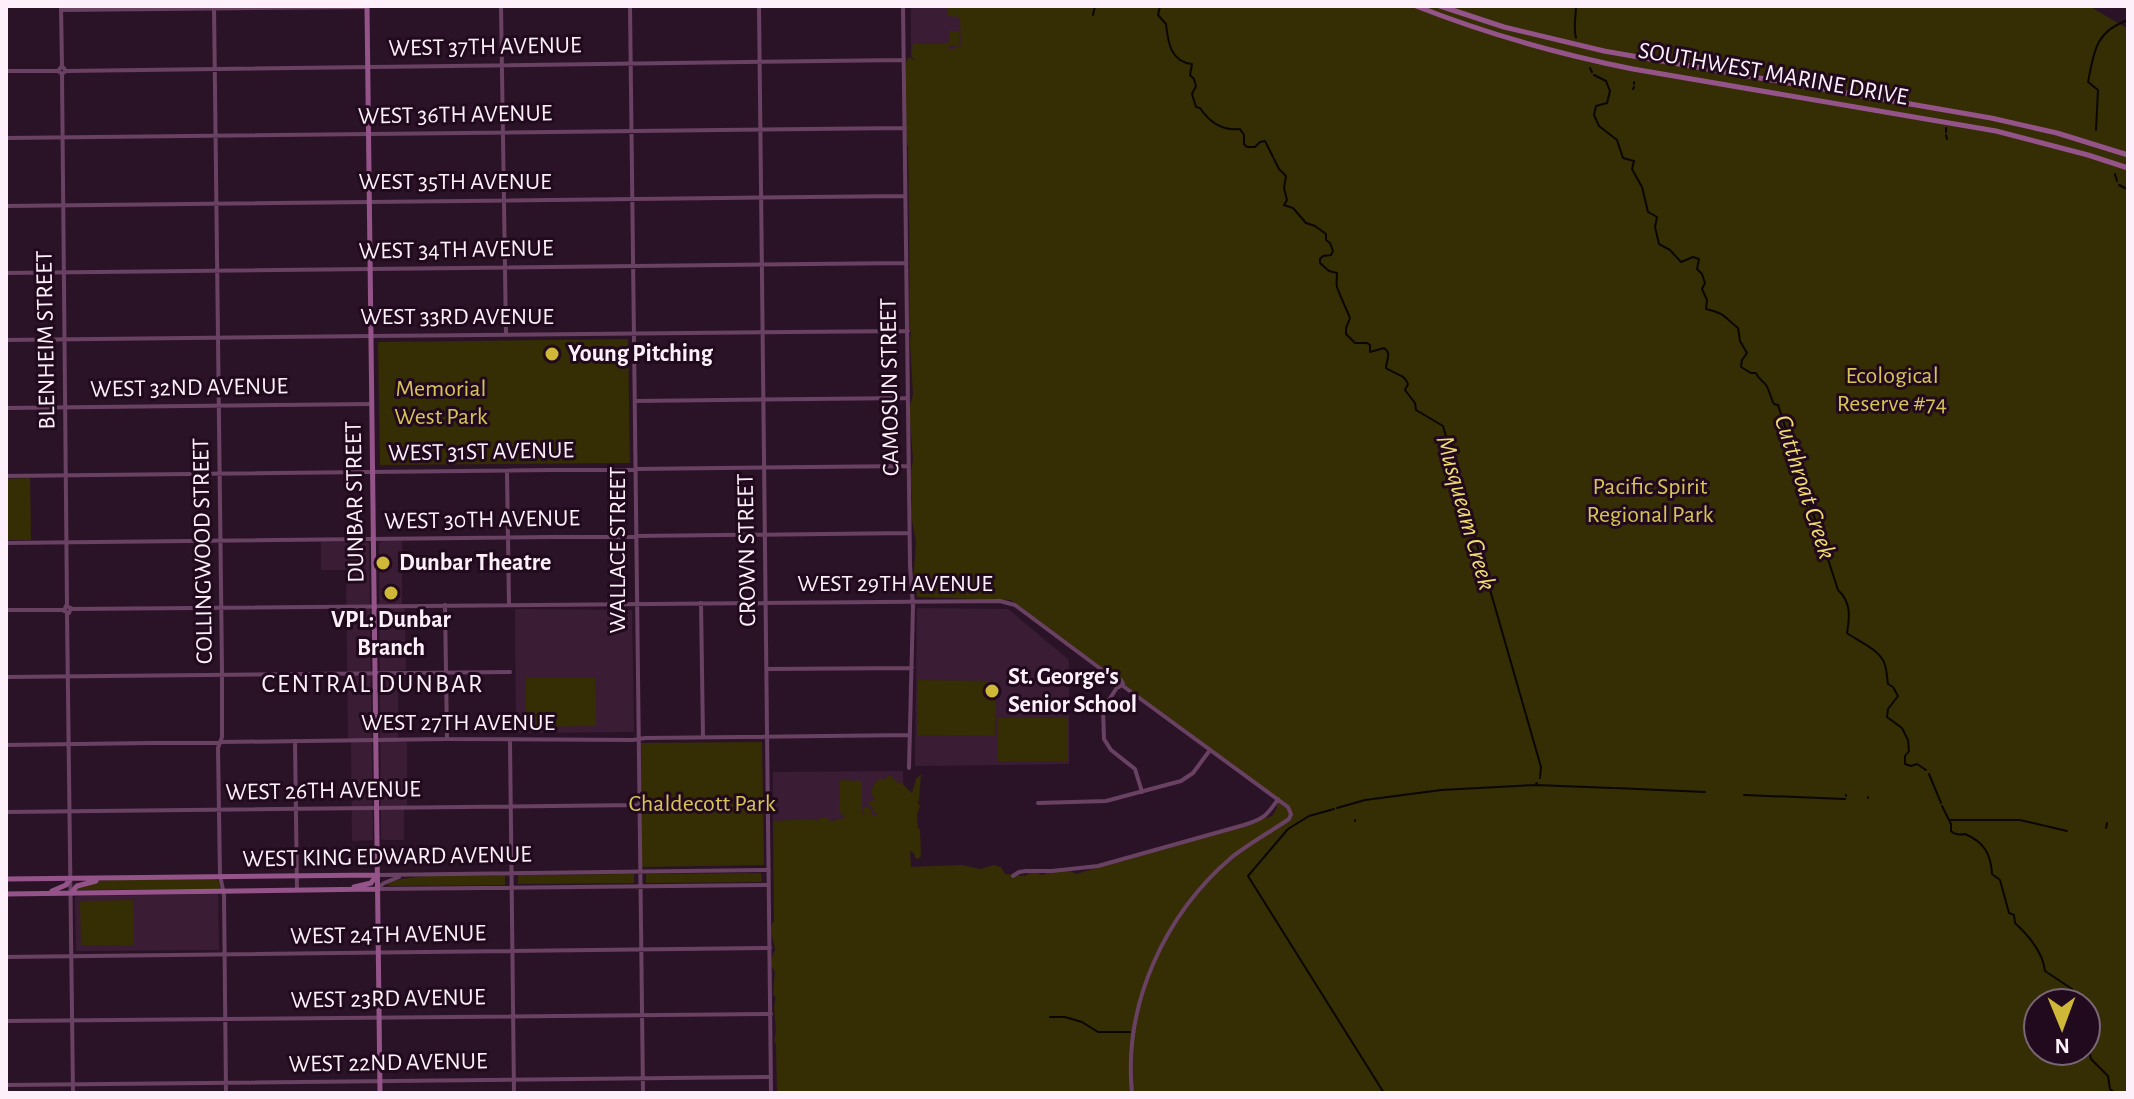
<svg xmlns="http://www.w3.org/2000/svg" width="2134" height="1099" font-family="'Alegreya Sans',sans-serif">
	<rect width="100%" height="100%" fill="#2b1327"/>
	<!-- built -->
	<path fill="#3a1d35" d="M911,6H980V52L911,54Z
		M365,541L369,544L373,840L352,841L351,739H348L346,570H321V542Z
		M382,541H402V608L405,609L406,670L398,671V742H407V806L404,807V840H384L381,839L379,543Z
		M917,608L1008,609L1069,660V764L915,766Z
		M515,609L632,610L634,732L516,733Z
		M903,771L904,820L773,821V772Z
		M218,894L219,950L76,951L75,897L77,896Z"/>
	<!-- green -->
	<path fill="#352d04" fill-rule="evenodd" d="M948,6H2089L2128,29V1093H777L776,1045L774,1040C779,1026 771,1011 776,998L773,994L775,972L771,965L773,953L775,951C775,941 767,931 774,921L773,821L813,819L817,821L819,818L826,817L831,821L842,819L846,815L839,814L840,780L862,781L861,813H864L862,809L868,806L871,810V815H877L868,802L875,800C868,792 873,786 879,778L885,780L887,776H891L897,783L900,782L912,793L916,779L921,774L919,801H917L920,806L917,815L918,827L920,830L921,856L918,859L915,858L914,853L910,851L911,867L962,865L980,869L994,865L1001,867L1005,874L1026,876L1029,871L1043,875C1051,870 1068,868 1076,874L1272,816L1277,808L1276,798L1011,600L917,597L916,586L913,584L916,541L911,515L912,498L910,477L913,460L909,409L913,395L910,342L911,331L909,329C910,269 909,208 908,147L906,139V62L909,57L914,60L911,56L913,44H946L949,41V31H959V45H948L951,50L961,45L960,17L948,16ZM2038,1003H2086V1051H2038Z
		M628,339L630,463L380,465L378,342Z
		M30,478L31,540H6V479Z
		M526,678H595L596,726L526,727Z
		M918,680L996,681L995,736L917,735Z
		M998,718H1068V761H998Z
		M762,742L764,865L642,867L641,743Z
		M761,873L762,882L646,883V874Z
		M634,874V883L518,884V875Z
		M505,876V885L390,886L386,884C412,872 474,876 505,876Z
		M215,879L219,881L220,889L78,890V887L95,881L111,880Z
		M133,900L134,945H81L80,901Z"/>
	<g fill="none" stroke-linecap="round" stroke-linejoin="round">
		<!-- stream -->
		<path stroke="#0b0700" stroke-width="2" d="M1160,6L1158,15L1166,24C1168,43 1171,62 1192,64L1190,75L1194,79L1196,86L1192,94L1196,107L1200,108C1210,123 1223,131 1240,129L1244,135V144L1247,147H1255L1260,142L1265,141L1273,157
			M1093,15L1095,6
			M1576,38C1573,27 1576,17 1576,6
			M1590,68L1592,72
			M1594,75L1606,81L1610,91L1607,103L1596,106L1594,115L1599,126L1617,140L1623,158L1634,161L1632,169L1642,187L1648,212L1657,217L1655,227L1659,244L1670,250L1681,262L1693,257L1699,259L1697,269L1702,274L1705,283L1702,289L1707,300L1706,309C1726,314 1723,316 1738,328L1740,341L1747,353L1742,360L1741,367L1751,373H1756C1758,379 1762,380 1766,385C1769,389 1771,399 1774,404L1778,405L1838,590C1851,602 1850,616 1847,633C1858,641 1881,650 1885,665C1887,671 1887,679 1888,684L1893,687L1898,696L1888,709L1887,717L1902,728L1908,740L1909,751L1905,756V764L1911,766L1917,764L1926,770
			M1634,82V84
			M1633,89L1634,87
			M1946,128V132
			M2096,130L2098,90L2088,82C2094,53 2094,32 2128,20
			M1946,135L1947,139
			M1274,159L1279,169L1286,176L1284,188L1287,200L1284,205L1293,208L1306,223L1315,226L1326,234V240L1330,243L1333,251L1331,255L1323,256L1320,259V263L1329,271L1337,273C1337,278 1336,282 1337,287C1339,294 1347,310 1350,318L1346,328V334L1355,343H1367L1370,345V352L1384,348C1392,353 1386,361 1386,368C1394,374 1405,374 1408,384L1405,390L1415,403L1416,410L1443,426L1541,767L1540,778
			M2115,174L2117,181
			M2119,185L2127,189
			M1929,774L1941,803
			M1535,785L1613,788
			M1615,788L1705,792
			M1744,795L1845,799
			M1846,796V795
			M1868,798V797
			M1942,806L1951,824V831C1955,835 1960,835 1965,834C1984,842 1991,854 1992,874L2000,880L2009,913L2014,915L2015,923C2028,935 2043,952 2045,971L2072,989L2073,996L2077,1003
			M1337,808L1365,800L1441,790L1535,785L1537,783
			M1334,809L1309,816L1288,829L1248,876L1384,1093
			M1950,820H2020L2067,831
			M1355,821V820
			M2106,828L2107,823
			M1050,1017H1065L1082,1022L1098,1032H1130
			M2086,1033V1036
			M2086,1038L2091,1059L2108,1076L2110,1089L2115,1093"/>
		<!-- minor -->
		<path stroke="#694162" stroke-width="4" d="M214,6L222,670V737L218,748L220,875L224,895L226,1093
			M501,6L506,335
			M630,6L643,1093
			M759,6L771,1093
			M903,6L910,566L913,606L909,768
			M61,10L366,7
			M6,71H58
			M66,71L904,60
			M6,138L905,128
			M6,206L905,196
			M6,273L906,263
			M371,336L908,331
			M635,401L908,398
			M6,408L371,404
			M507,471L509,605
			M6,476L908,466
			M6,543L909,533
			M701,603L703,737
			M445,605L447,739
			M71,609L1000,601L1015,605L1117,681
			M6,610H64
			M767,669L912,668
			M6,677L510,672
			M1121,680L1123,684L1119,687L1116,683Z
			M1118,686L1103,709L1104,739L1111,750L1135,769L1142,792
			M1123,686L1288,807L1291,814L1289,819C1270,832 1250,843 1232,857C1165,914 1123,1004 1132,1093
			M295,741L297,890
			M510,741L514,1093
			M6,745L447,739L633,740L645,738L910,735
			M1038,803L1106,801L1181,781L1193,773L1210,750
			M6,812L639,805
			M377,875L769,870
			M1013,876L1019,872L1026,871H1052L1098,866L1244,825C1263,819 1267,816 1278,799
			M379,887L384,883L399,877
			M377,889L768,885
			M6,957L770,948
			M6,1021L771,1014
			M6,1085L771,1077"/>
		<!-- tertiary -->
		<path stroke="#694162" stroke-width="4" d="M61,6L62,66
			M62,66L66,71L62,74L58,71Z
			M62,74L67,606
			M6,340L371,336
			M66,606L71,608L69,613L64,611Z
			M67,613L73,1093"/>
		<!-- secondary -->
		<path stroke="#945489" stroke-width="5" d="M367,6L380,1093
			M1416,6C1487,34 1558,54 1633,69L1996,131L2088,155L2128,168
			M1440,6L1504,27L1604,51L1991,118L2057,133L2128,155
			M6,879L377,875
			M354,887L371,883L376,876
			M52,891L66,885L70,879
			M71,893L77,886L96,881
			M6,894L377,889"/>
	</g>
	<!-- markers -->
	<g fill="#cfb837" stroke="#210a1d" stroke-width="3">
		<circle cx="552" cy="354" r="8"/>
		<circle cx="383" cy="563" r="8"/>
		<circle cx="391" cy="593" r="8"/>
		<circle cx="992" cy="691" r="8"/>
	</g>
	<g text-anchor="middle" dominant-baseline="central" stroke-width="6" stroke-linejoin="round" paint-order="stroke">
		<!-- street labels -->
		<g font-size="24" fill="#fdf0fa" stroke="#210a1d">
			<text transform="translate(485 47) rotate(-1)">WEST 37TH AVENUE</text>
			<text transform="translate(1773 74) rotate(10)">SOUTHWEST MARINE DRIVE</text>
			<text transform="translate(455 115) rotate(-1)">WEST 36TH AVENUE</text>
			<text x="455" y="182">WEST 35TH AVENUE</text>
			<text transform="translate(456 250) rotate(-1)">WEST 34TH AVENUE</text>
			<text x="457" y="317">WEST 33RD AVENUE</text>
			<text transform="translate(46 340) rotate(-91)">BLENHEIM STREET</text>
			<text transform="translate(890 387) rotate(-91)">CAMOSUN STREET</text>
			<text transform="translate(189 388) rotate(-1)">WEST 32ND AVENUE</text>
			<text transform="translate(481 452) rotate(-1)">WEST 31ST AVENUE</text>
			<text transform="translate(355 502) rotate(-91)">DUNBAR STREET</text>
			<text transform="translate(482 520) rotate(-1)">WEST 30TH AVENUE</text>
			<text transform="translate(618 550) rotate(-90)">WALLACE STREET</text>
			<text transform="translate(747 550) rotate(-91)">CROWN STREET</text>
			<text transform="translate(203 551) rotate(-91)">COLLINGWOOD STREET</text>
			<text x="895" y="584">WEST 29TH AVENUE</text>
			<text x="458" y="723">WEST 27TH AVENUE</text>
			<text transform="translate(323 791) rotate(-1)">WEST 26TH AVENUE</text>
			<text transform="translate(387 857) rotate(-1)">WEST KING EDWARD AVENUE</text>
			<text transform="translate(388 935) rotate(-1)">WEST 24TH AVENUE</text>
			<text transform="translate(388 999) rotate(-1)">WEST 23RD AVENUE</text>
			<text transform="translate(388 1063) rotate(-1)">WEST 22ND AVENUE</text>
		</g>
		<!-- poi labels -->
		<g font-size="24" font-weight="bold" fill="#fdf0fa" stroke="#210a1d" text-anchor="start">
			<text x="568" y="354">Young Pitching</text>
			<text x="399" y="563">Dunbar Theatre</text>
			<text x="391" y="620" text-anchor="middle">VPL: Dunbar<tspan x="391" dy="28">Branch</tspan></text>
			<text x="1008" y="677">St. George's<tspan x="1008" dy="28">Senior School</tspan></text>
		</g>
		<!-- park labels -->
		<g font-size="24" fill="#d9c456" stroke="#210a1d">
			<text x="1892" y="376">Ecological<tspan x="1892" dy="28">Reserve #74</tspan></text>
			<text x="441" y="389">Memorial<tspan x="441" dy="28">West Park</tspan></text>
			<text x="1650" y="487">Pacific Spirit<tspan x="1650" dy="28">Regional Park</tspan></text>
			<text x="702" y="804">Chaldecott Park</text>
		</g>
		<!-- water labels -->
		<g font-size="26" font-style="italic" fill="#f1dc6e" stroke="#210a1d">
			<text transform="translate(1805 487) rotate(72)">Cutthroat Creek</text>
			<text transform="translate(1466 513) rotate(74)">Musqueam Creek</text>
		</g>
		<!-- neighbourhood labels -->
		<g font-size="26" letter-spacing="2" fill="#fdf0fa" stroke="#210a1d">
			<text x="373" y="684">CENTRAL DUNBAR</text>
		</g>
	</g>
	<!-- border -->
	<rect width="2134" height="1099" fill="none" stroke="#fdf0fa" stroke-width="16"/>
	<!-- north arrow -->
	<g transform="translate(2062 1027) rotate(179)"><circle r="38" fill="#210a1d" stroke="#796675" stroke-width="2"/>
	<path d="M0-6L14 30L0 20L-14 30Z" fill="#cfb837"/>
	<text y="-12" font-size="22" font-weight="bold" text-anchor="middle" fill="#fdf0fa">N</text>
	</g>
</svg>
